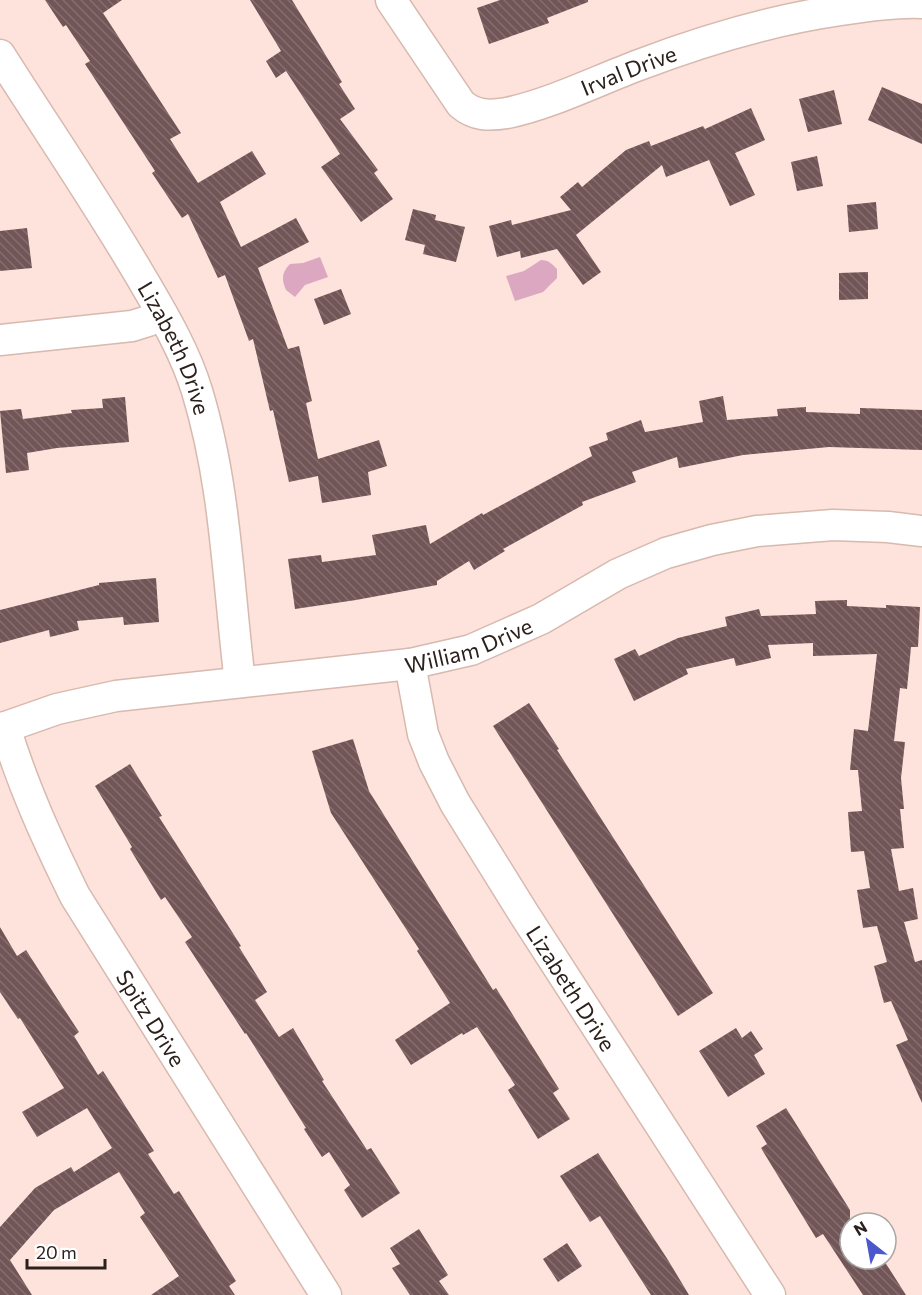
<svg xmlns="http://www.w3.org/2000/svg" width="922" height="1295" font-family="Commissioner,sans-serif">
	<defs>
		<pattern id="building-back-hatch" width="6" height="6" patternUnits="userSpaceOnUse" patternTransform="scale(1.5)"><rect width="6" height="6" fill="#715557"/><path d="M-1 5l2 2M0 0l6 6M5-1l2 2" fill="none" stroke="#846f70"/></pattern>
	</defs>
	<rect width="100%" height="100%" fill="#fde3db"/>
	<!-- water -->
	<path fill="#dca7c0" d="M320,257L328,277L305,285L295,297L286,290C281,279 282,272 290,264L303,263Z
		M541,260C549,260 552,264 557,269V278L543,292L515,301L506,276L524,271Z"/>
	<!-- building -->
	<path fill="url(#building-back-hatch)" d="M45,0H122L103,13L181,133L170,139L198,183L252,151L266,174L220,202L241,247L296,218L309,242L258,268L288,349L299,346L312,401L306,403L318,459L379,440L387,466L368,472L371,495L322,503L318,476L289,482L273,410L270,411L253,339L249,341L225,275L218,278L188,214L182,218L152,173L155,171L85,64L90,61L66,25L63,27Z
		M250,0H292L342,82L339,84L355,109L340,119L378,170L374,173L393,199L361,222L321,167L340,154L286,71L276,78L266,61L281,51Z
		M500,0H588V2L547,18L549,23L489,44L477,8Z
		M882,87L922,104V144L868,120Z
		M834,90L842,124L808,132L799,99Z
		M751,108L765,140L735,153L755,195L730,206L709,160L666,177L662,165L576,235L601,272L583,285L557,249L521,258L520,251L497,257L489,226L511,220L512,225L571,210L560,197L578,182L582,187L626,150L649,141L651,146L703,126L705,129Z
		M817,156L823,186L797,191L791,162Z
		M876,202L878,229L849,232L847,205Z
		M413,209L436,215L435,220L465,227L456,262L423,254L425,245L405,240Z
		M27,228L32,268L0,271V231Z
		M868,272V299L839,300V273Z
		M341,289L351,314L324,325L314,299Z
		M723,396L727,420L778,416L777,409L806,407V412L860,414V408L922,410V450L829,447L743,455L679,468L677,457L632,472L636,482L582,502L583,505L503,549L505,551L474,570L469,561L437,581V585L356,600L295,609L288,559L321,555L322,562L376,555L372,535L426,525L430,544L482,513L483,515L592,456L589,447L608,440L606,433L641,420L645,432L703,422L699,401Z
		M125,397L129,442L57,448L27,453L29,470L6,473L0,411L21,409L23,419L72,413L71,410L103,408L102,399Z
		M156,578L159,622L124,625L123,617L77,621L79,630L50,637L49,630L0,643V610L99,585V583Z
		M847,600V606L886,608V605L920,607L918,647H911L907,689L900,688L894,741L905,742L901,778L904,809H900L904,848L891,849L899,891L913,888L918,919L904,922L915,962L922,960V1103L896,1045L908,1040L891,1001L884,1003L874,966L887,962L877,926L863,928L857,890L870,888L864,851L851,852L848,812L862,811L858,770H850L854,729L868,731L877,654L813,656V643L768,645L771,658L736,666L734,658L686,669L688,674L634,701L614,659L635,649L639,656L678,638L727,626L725,617L759,609L761,616L816,614L815,601Z
		M529,703L559,749L557,750L713,993L678,1016L493,726Z
		M353,739L369,791L493,990L496,988L559,1089L553,1093L570,1119L538,1139L508,1090L515,1085L477,1027L463,1035L462,1033L411,1065L395,1040L450,1003L417,951L419,949L331,813L312,751Z
		M130,764L162,816L159,817L241,946L239,947L267,992L255,1000L279,1037L293,1028L324,1080L322,1081L367,1150L371,1148L400,1193L362,1218L344,1190L350,1185L329,1152L322,1157L304,1129L306,1128L246,1033L245,1034L185,942L192,937L165,897L161,900L130,849L132,847L95,786Z
		M0,927L17,956L26,950L62,1006L79,1032L74,1036L98,1075L103,1071L154,1151L148,1154L174,1194L179,1191L236,1281L229,1286L235,1295H151L179,1276L140,1217L145,1213L119,1172L54,1210L10,1260L32,1295H0V1227L35,1188L71,1167L74,1172L112,1148L87,1108L37,1137L22,1112L64,1088L20,1018L18,1019L0,992Z
		M736,1028L742,1038L751,1031L763,1049L754,1055L765,1074L728,1097L699,1051Z
		M786,1108L850,1210V1259H883L906,1295H863L823,1234L816,1238L761,1148L767,1144L756,1126Z
		M598,1153L668,1260L689,1295H651L600,1216L590,1222L560,1176Z
		M419,1229L448,1275L439,1281L449,1295H410L392,1268L400,1264L390,1248Z
		M567,1243L582,1266L558,1282L543,1259Z"/>
	<g fill="none" stroke-linecap="round" stroke-linejoin="round">
		<!-- minor casing -->
		<g stroke="#d7b9af" stroke-width="33">
			<g id="minor">
				<path id="s1" d="M391,0L461,104C475,116 489,116 507,113C553,103 596,81 639,65C705,40 771,20 841,10C868,6 895,2 922,3"/>
				<path id="s2" d="M0,55C47,129 97,202 141,277C162,313 185,351 197,391C226,486 228,585 240,682"/>
				<path d="M0,340L132,326L148,321L162,314"/>
				<path id="s3" d="M410,664L423,734L434,762L455,803L524,914L770,1295"/>
				<path id="s4" d="M5,727C23,787 48,841 75,896L326,1295"/>
				<path id="s5" d="M0,729L57,709L116,696L410,664L471,650L541,619L618,574L666,553L712,540L757,531L833,525L888,527L922,531"/>
			</g>
		</g>
		<!-- minor -->
		<use href="#minor" stroke="#fff" stroke-width="30"/>
	</g>
	<g text-anchor="middle" dominant-baseline="central" stroke-width="6" stroke-linejoin="round" paint-order="stroke">
		<!-- street labels -->
		<g font-size="22" fill="#2b201c" stroke="#fff">
			<text stroke="none"><textPath href="#s1" startOffset="303">Irval Drive</textPath></text>
			<text stroke="none"><textPath href="#s2" startOffset="342">Lizabeth Drive</textPath></text>
			<text stroke="none"><textPath href="#s5" startOffset="478">William Drive</textPath></text>
			<text stroke="none"><textPath href="#s3" startOffset="366">Lizabeth Drive</textPath></text>
			<text stroke="none"><textPath href="#s4" startOffset="327">Spitz Drive</textPath></text>
		</g>
	</g>
	<!-- north arrow -->
	<g transform="translate(868 1241) rotate(329)"><circle r="28" fill="#ffffff" stroke="#aaa6a4" stroke-width="1.5"/>
	<path d="M0-4.5L10 22L0 15L-10 22Z" fill="#4b57cc"/>
	<text y="-9" font-size="16" font-weight="bold" text-anchor="middle" fill="#2b201c">N</text>
	</g>
	<!-- scale -->
	<path d="M27 1259v9h78v-9" fill="none" stroke="#2b201c" stroke-width="3"/>
	<text x="36" y="1259" font-size="18" fill="#2b201c" stroke="#ffffff" stroke-width="4.5" paint-order="stroke">20 m</text>
</svg>
